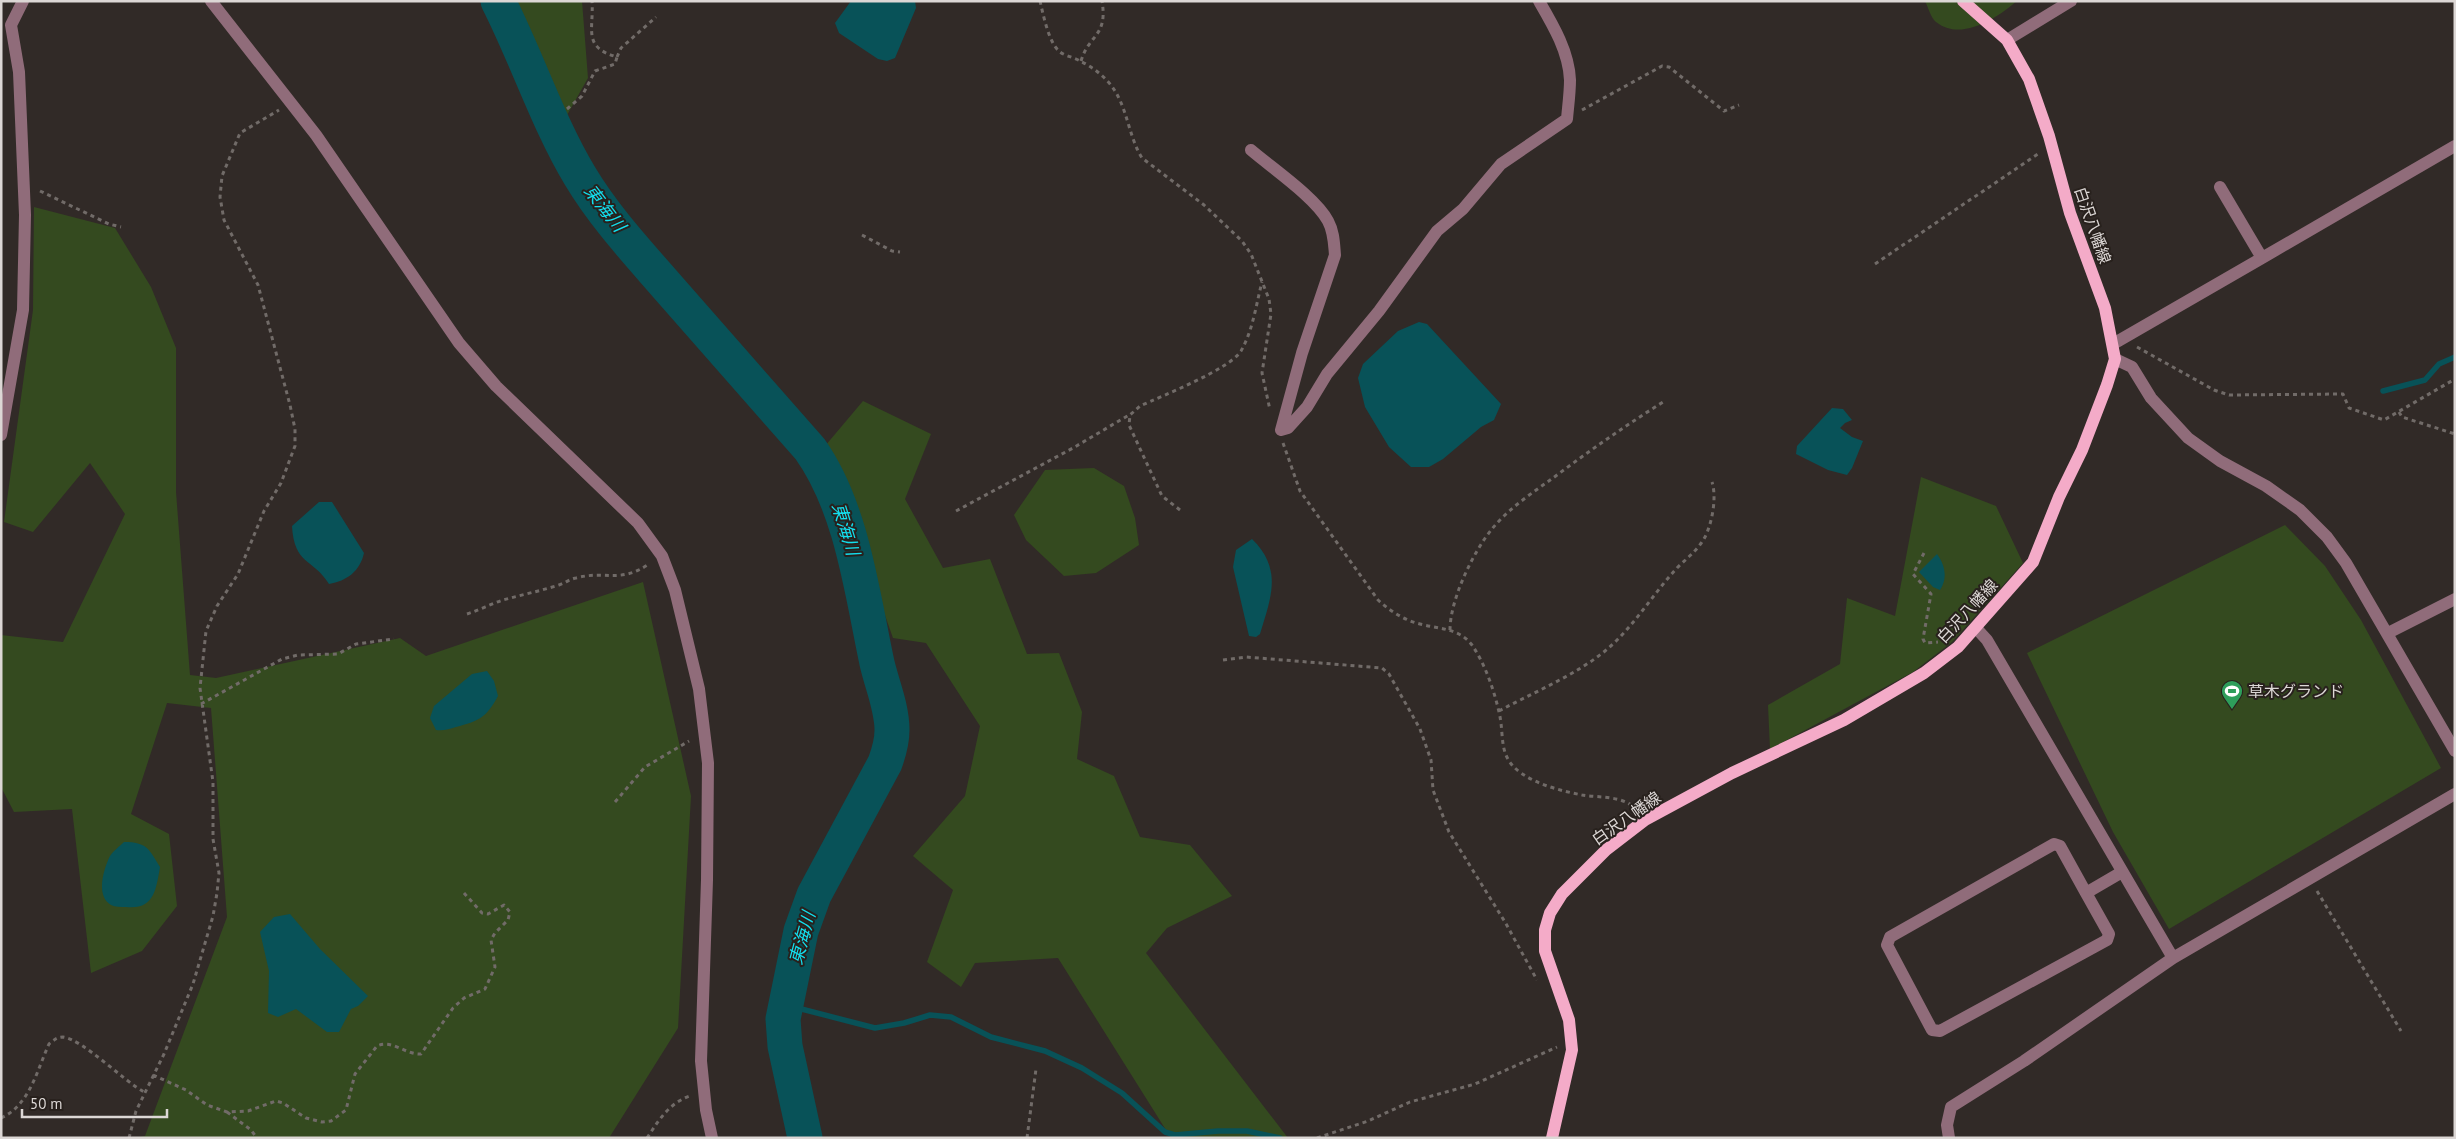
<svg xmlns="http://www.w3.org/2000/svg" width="2456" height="1139" font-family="'PT Sans','Noto Sans JP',sans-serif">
	<rect width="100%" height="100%" fill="#312a27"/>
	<!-- green -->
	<path fill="#344a1f" d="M508,1H582L588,78L562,124L529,42Z
		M1925,1H2017C1997,18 1961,42 1936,22C1931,18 1928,7 1925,1Z
		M34,207L115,228L151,287L176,348V492L190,675L216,678L400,638L426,656L643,582L691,796L678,1028L609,1138H135L145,1136L227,917L211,708L167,703L131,814L169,834L177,906L142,951L91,973L72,809L14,812L1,787V635L63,642L125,514L90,463L33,532L4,522L33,310Z
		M863,401L931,434L905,499L943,568L990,559L1027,654L1059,653L1082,712L1077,759L1114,776L1140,837L1190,845L1232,896L1167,928L1146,953L1288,1138H1171L1058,958L975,963L961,987L927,962L953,890L913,856L965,796L980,726L926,643L893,638L825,446Z
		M1094,468L1124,486L1135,518L1139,545L1096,573L1064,576L1026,540L1014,515L1045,470Z
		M1921,477L1996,506L2023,563L1952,642L1913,672L1770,749L1768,705L1840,664L1847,598L1895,616Z
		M2285,525L2325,566L2361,620L2441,768L2169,929L2113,832L2027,653Z"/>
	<!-- water -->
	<path fill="#085258" d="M851,1H915L916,8L895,58L887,61L878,59L839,33L835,23Z
		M1419,322L1427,324L1501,404L1494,420L1481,427L1443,459L1429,467H1411L1389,447L1365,407L1358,378L1363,364L1398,331Z
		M1832,408L1843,409L1852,420L1845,423L1840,428L1852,437L1863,441L1852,468L1847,475L1828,470L1796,454L1797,446Z
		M319,502H332L364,553C360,571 347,581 329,584C313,558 294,565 292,526Z
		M1252,539C1283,569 1271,598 1260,634L1256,637L1249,636L1233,567L1236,550Z
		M1937,554C1945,565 1948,578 1940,590L1933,587L1919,572Z
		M487,671L494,681L498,696C486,718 479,721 456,727C449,729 444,731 436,730L430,718L434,706L472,674Z
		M124,842C147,842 149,849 160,867C156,890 154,910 126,907C121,907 115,907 111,905C95,896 104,868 110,856C113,851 120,846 124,842Z
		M290,914L320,949L368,996L358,1006L351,1009L339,1032H327L296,1009L278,1017L268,1013L269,971L260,932L274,917Z"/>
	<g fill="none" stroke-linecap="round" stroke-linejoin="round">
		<!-- stream -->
		<path stroke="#085258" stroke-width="5.5" d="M2383,391L2425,380L2439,364L2455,357
			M786,1005L875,1028L904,1023L930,1015L951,1017L991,1037L1045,1051L1082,1068L1122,1093L1165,1132L1175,1135L1218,1131H1247L1280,1138"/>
		<!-- river -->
		<path stroke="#085258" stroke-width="35" d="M498,1C527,58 548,123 580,176C605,218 640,255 672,292C718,344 764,396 810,449C852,508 862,593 877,663C882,685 892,707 892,730C892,742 889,752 885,763L814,895L801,931L783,1019L785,1046L805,1138"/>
		<!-- path -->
		<path stroke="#716b68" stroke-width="3" stroke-dasharray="4 4" stroke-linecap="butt" d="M1040,1C1043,14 1049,43 1059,51C1064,56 1074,57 1080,61C1093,67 1107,78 1115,91C1128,112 1129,137 1142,158L1204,205L1242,241L1251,254L1269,299L1271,314L1262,373L1270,410
			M617,57L621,48L656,17
			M1081,61C1089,34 1108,37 1102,1
			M567,109L582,96L595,71L615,64L617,57C582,47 594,30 592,1
			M1582,110L1662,66L1669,67L1724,111L1739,105
			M40,191L109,224L121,227
			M862,235L892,251L900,252
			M1875,264L2038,154
			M2137,347L2214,390L2229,395L2343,394L2349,408L2384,420L2455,379
			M2399,412L2402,417L2455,434
			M1283,443L1300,491L1378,600C1390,611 1404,620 1420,624C1439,629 1459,628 1472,645C1485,664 1494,690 1499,712C1505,736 1497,756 1521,773C1538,785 1562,791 1582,795C1599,798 1622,795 1636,809
			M1180,510L1162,496L1129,425L1130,415L1140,406C1162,396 1230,369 1241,351C1253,330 1256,305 1262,282
			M956,511L1073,448L1129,415
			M1924,553L1913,574L1931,594L1923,639L1925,643L1938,642
			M467,614C479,610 491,604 503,600C521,595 540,591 559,585C565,583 570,579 576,578C605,570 620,584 649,564
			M1450,630C1450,600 1473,552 1492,529C1508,509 1532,493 1553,478C1589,451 1625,426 1663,402
			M1223,660L1246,657L1382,668L1389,674L1420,729L1431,760L1433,790L1449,832L1505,922L1537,980
			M201,704L282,659L298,655L338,654L356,644L394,639
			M1499,711C1534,692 1574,676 1605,651C1633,628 1652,595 1677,568C1687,558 1698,550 1705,537C1712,523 1717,498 1712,482
			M615,802L645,767L689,741
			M2317,891L2401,1031
			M153,1075L186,1090L207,1105L227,1112L248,1111L276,1101L283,1103L306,1118L322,1122L331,1121L346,1110L355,1074L377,1046C392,1039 406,1055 421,1054L453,1008L464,998L485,989L495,967L491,940L495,933L508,920L510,912L504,905L488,914L482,913L464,893
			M227,1112L251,1130L257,1138
			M1,1118C30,1105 37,1070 49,1044C54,1040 57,1037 63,1037C82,1039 124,1081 144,1092
			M129,1138L136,1111L164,1054L193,984L213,916L217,893L219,873L213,839V782L200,688L206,631L217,606L238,574L264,511L281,483L295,446V429L290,405L258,285L224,220L220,197L222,176L240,133L279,110
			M647,1138C659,1120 669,1103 690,1096
			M1027,1138L1036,1069
			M1317,1138L1368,1121L1410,1102L1475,1084L1557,1047"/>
		<!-- minor -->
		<path stroke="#906c7a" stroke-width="12" d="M211,1L316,135L459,343L496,386L638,523L662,556L675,590L699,689L708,763L707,880L701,1061L706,1110L712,1138
			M2007,40L2071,1
			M1251,150C1272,168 1316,198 1328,221C1334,232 1334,244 1335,255L1302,353L1281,430L1288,428L1307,407L1327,374L1379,311L1437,231L1463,209L1501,164L1567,119C1568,107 1570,93 1570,80C1569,52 1553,25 1539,1
			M2220,187L2262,258L2455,146
			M2113,344L2262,258
			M2115,359L2132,367L2151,398L2188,438L2220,461L2266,486L2300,510L2327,537L2346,563L2455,751
			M1,435L23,310L25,215L19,72L11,25L23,1
			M1976,628L1987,640L2173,958
			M2388,633L2455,599
			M2086,893L2109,934L2107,940L1940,1031L1932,1030L1887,945L1890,937L2054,844L2060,846L2086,893L2122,872
			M1949,1138L1947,1125L1951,1107L2024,1061L2173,958L2455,794"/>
		<!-- major -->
		<path stroke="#f4abc8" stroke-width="12" d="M1552,1138L1572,1050L1569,1020L1545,951V930L1550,913L1562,894L1606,850L1645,820L1732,773L1844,720L1924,673L1958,647L2033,562L2059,497L2082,450L2107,385L2115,359L2105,308L2070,213L2049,136L2029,79L2007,40L1963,1"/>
	</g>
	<!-- icons -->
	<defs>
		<g id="stadium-pin" transform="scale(1.125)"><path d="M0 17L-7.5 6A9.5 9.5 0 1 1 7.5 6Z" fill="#2e9e5b" stroke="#28211d"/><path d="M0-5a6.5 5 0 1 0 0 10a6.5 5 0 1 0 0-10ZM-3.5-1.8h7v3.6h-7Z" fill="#fff"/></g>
	</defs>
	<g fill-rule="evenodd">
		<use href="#stadium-pin" x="2232" y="691"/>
	</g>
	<g text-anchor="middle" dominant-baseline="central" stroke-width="4" stroke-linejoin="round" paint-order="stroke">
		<!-- street labels -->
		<g font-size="16" fill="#dcd7d5" stroke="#28211d">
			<text transform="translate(2093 225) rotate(71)">白沢八幡線</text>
			<text transform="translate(1967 611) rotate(-47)">白沢八幡線</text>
			<text transform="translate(1626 818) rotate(-35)">白沢八幡線</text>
		</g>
		<!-- poi labels -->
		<g font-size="16" fill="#dcd7d5" stroke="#28211d" text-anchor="start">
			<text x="2248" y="691">草木グランド</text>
		</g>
		<!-- water labels -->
		<g font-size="18" font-style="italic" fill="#13dfee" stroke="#28211d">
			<text transform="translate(605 208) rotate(52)">東海川</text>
			<text transform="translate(846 529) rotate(73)">東海川</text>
			<text transform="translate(802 938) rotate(-75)">東海川</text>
		</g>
	</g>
	<!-- border -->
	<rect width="2456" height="1139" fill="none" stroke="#dcd7d5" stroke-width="5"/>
	<!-- scale -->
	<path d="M22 1109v8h145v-8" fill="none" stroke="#dcd7d5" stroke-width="2.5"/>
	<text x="30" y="1109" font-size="15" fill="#dcd7d5" stroke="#28211d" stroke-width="4" paint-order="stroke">50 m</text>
</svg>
